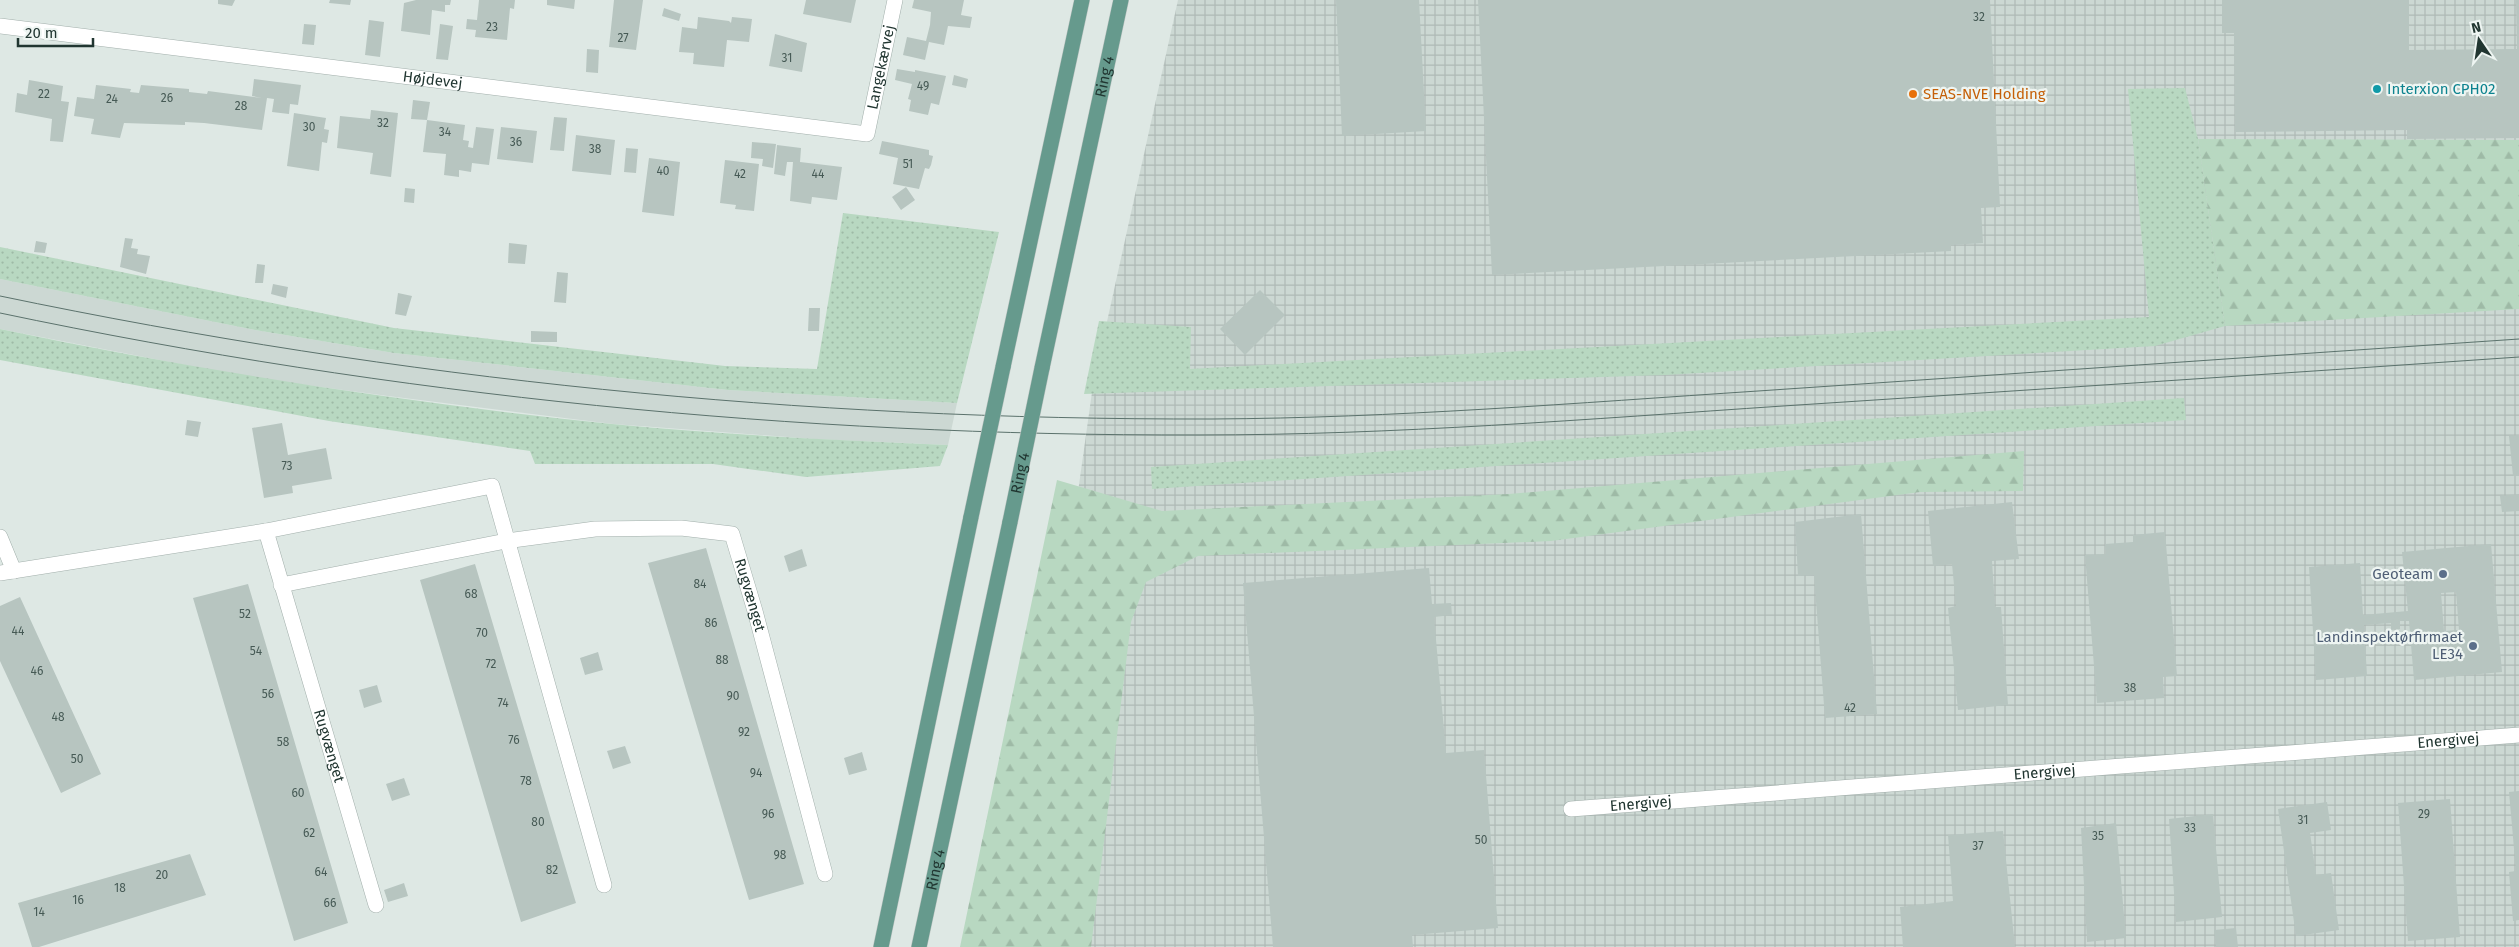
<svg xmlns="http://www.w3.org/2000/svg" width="2519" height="947" font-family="'Fira Sans',sans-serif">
	<defs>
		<pattern id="industrial-grid" width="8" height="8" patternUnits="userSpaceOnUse" patternTransform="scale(1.25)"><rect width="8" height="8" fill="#ccd8d3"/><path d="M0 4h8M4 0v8" fill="none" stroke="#afbab6"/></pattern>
		<pattern id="grass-dots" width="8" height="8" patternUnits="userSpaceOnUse" patternTransform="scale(1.25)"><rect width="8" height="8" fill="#b8d8c1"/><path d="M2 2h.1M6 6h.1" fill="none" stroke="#9ebaa6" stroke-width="1.8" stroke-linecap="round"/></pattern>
		<pattern id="forest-firs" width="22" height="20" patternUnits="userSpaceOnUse" patternTransform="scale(1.25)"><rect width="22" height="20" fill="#b8d8c1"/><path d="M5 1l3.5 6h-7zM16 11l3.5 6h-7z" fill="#9ebaa6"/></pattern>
	</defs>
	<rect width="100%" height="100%" fill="#dee8e4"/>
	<!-- built -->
	<path fill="#ccd8d3" d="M0,279L255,330L394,353L728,390L957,403L948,445L814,439L613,424L388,396L247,377L0,329Z"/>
	<!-- industrial -->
	<path fill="url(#industrial-grid)" d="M1178,0H2519V947H1014L1093,385Z"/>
	<!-- grass -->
	<path fill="url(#grass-dots)" d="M2185,88L2198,139L2225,326L2155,346L1665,375L1084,394L1099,321L1191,327L1190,369L2149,317L2128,89Z
		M843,213L999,232L957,403L728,390L394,353L255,330L0,279V247L394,328L725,366L817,369Z
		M0,329C202,371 407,403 612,424C724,435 836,440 948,445L940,466L806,477L713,464H535L530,451L329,421L0,360Z
		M2184,398L2186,420L1152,489L1151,467Z"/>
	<!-- forest -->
	<path fill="url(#forest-firs)" d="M2198,139L2519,140V309L2225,326Z
		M2024,451L2023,491L1920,492L1551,541L1198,556L1146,582L1131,622L1091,947H960L1057,480L1162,511L1509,494Z"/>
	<!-- building -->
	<path fill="#b7c5c0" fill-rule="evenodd" d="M218,0H235L232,6L218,4Z
		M330,0H351L350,5L329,3Z
		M416,0H451L450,5H445V12L432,10L430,35L401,31L404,3Z
		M479,0H515L514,9L510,8L507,40L475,37L476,30L466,29L467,19L477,20Z
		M547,0H575L574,9L547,5Z
		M614,0H643L636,50L609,47Z
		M806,0H856L851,23L803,14Z
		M914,0H964L961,15L972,17L970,28L948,26L944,45L929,42L925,60L903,55L907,37L926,41L930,25L931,12L912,8Z
		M1336,0H1419L1426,131L1342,136Z
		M1478,0H1990L2000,207L1981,208L1983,243L1951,245V251L1492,275Z
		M2222,0H2409V50L2517,49L2516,0H2519V138L2407,139V130L2235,132L2234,33H2222Z
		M664,8L681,14L679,21L662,16Z
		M698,17L729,21L731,23L732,17L752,19L749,42L727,40L724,67L693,64L694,53L679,52L682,27L697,29Z
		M369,20L384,22L380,57L365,55Z
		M304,24L316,25L314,45L302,44Z
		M440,24L453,26L448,60L436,59Z
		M775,34L807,43L802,72L769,66Z
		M587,49L599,50L598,73L586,72Z
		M897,69L915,72V70L946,76L939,105L931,103L928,115L909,111L911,100L908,99L912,84L895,80Z
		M954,75L968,79L966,88L952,85Z
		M254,79L301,85L298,105L290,104L289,114L272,112L274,99L267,98L262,130L204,123L185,122V125L124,123L120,138L91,134L94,119L74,116L77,97L94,99L96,85L131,89L130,92L139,93L141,85L189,89V92L207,94L208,91L262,98L252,96Z
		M29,80L63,86L61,101L69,102L63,142L50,141L52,119L15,112L17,93L27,95Z
		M413,100L430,102L427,120L465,125L463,140L469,141L468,147L473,148L476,127L494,129L489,165L472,163L471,172L459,170V177L444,175L446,154L423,152L427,120L411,119Z
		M371,110L398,113L391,177L370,174L373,153L337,148L340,116L370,119Z
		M294,113L326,118L324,129L329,130L327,143L322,142L319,171L287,166Z
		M554,117L567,118L564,151L550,150Z
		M501,127L537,131L533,163L497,159Z
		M576,135L615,140L611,175L572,171Z
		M882,141L929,150V155L933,156L931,165L929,169L925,168L919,189L893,184L898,158L879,154Z
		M752,142L776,144L773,168L762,166L763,159L751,158Z
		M777,145L801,148L800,162L842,167L837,200L812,197L811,204L790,201L793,162H787L785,176L774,174Z
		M626,148L638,149L636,173L624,172Z
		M649,158L680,162L674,216L642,212Z
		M725,160L759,164L754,211L735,209L736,205L720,203Z
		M906,187L915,200L901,210L892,197Z
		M405,188L415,189L414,203L404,202Z
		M125,238L133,239L131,248L138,249L137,254L150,256L146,274L120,267Z
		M36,241L47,243L45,253L34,252Z
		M509,243L527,245L525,264L508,263Z
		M257,264L265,265L263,283H255Z
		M557,272L568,273L566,303L554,302Z
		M273,284L288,287L286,298L271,294Z
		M1260,290L1285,315L1245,355L1220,329Z
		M398,293L412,296L406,316L395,314Z
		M809,308H820L819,331H808Z
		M531,331L557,332V342H531Z
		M187,420L201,422L198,437L185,435Z
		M282,423L288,455L326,448L332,479L292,486L293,493L264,498L252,428Z
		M2519,435V476H2513L2509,436Z
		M2519,494V511L2502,512L2500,496Z
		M2012,502L2019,559L1992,561L1995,607H2001L2008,705L1958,710L1948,608L1956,606L1952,564L1933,566L1928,511Z
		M1861,514L1877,714L1825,718L1814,575L1798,576L1795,522Z
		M2165,532L2177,676L2163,677L2164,698L2097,703L2085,555L2106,554L2105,544L2133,542V535Z
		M2491,544L2502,672L2414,680L2409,621H2400V629L2391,630V623L2364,625L2367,676L2316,680L2309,567L2360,563L2363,615L2408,611L2402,552ZM2456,592L2459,630L2444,631L2441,593Z
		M706,548L804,884L749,900L648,563Z
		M802,549L807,566L789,572L784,556Z
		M475,564L576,903L521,922L420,580Z
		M1429,568L1432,604L1451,603L1452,615L1434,617L1446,753L1484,750L1498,928L1412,935L1413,947H1273L1243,583Z
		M248,584L348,923L294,941L193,598Z
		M20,597L101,774L61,793L0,661V606Z
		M598,652L603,670L585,675L580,658Z
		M377,685L382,702L364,708L359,690Z
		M625,746L631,763L613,769L607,751Z
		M862,752L867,770L849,775L844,758Z
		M404,778L410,795L392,801L386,784Z
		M2519,791V920L2513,921L2509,872L2516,871L2509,792Z
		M2450,799L2460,937L2408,941L2398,803Z
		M2327,802L2331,830L2310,833L2316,875L2331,873L2339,930L2296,936L2278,809Z
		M2213,814L2222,917L2176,922L2169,819Z
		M2116,823L2126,938L2087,942L2081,828Z
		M2003,831L2015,947H1903L1900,907L1953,901L1948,835Z
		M190,854L206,895L39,947H32L18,903Z
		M404,883L408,896L388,902L384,890Z
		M2236,928L2238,947H2216L2214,930Z"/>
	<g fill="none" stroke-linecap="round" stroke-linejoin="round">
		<!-- minor casing -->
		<g stroke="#a2afab" stroke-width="16">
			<g id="minor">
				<path id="s1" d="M0,26L867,134L895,0"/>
				<path id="s2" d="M266,531L376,905"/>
				<path d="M0,537L14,571"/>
				<path d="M0,573L266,531L492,486L604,885"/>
				<path id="s3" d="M281,585L506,541L595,529L681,528L732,534L755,611L825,874"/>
				<path id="s4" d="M1571,809L2519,735"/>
			</g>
		</g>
		<!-- primary casing -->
		<g stroke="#bcc3c1" stroke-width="16">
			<g id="primary">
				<path d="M1003,367L1082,0"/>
				<path id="s5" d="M1042,368L1121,0"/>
				<path d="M881,947L971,517"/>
				<path id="s6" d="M919,947L1010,522"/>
			</g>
		</g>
		<!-- minor -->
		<use href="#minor" stroke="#fff" stroke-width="15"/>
		<!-- primary -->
		<use href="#primary" stroke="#669a8d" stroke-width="15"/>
		<!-- tram -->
		<path stroke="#5b726c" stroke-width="1" d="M0,296C403,380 800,420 1212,419C1394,418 1576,403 1758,391C2012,374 2265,356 2519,339
			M0,313C395,396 796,436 1199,435C1394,435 1589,419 1783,406C2028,390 2274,374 2519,357"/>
		<!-- primary-bridge casing -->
		<g stroke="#bcc3c1" stroke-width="16" stroke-linecap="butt">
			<g id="primary-bridge">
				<path d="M971,517L1003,367"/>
				<path id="s7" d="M1010,522L1042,368"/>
			</g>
		</g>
		<!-- primary-bridge -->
		<use href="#primary-bridge" stroke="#669a8d" stroke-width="15"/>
	</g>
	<!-- markers -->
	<circle fill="#0f9aa8" stroke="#eef5f2" stroke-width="2" cx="2377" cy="89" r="5"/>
	<circle fill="#e8710a" stroke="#eef5f2" stroke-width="2" cx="1913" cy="94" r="5"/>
	<g fill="#5c6f8a" stroke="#eef5f2" stroke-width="2">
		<circle cx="2443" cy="574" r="5"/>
		<circle cx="2473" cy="646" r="5"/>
	</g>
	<g text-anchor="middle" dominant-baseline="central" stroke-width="4.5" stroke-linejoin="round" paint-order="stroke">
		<!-- number labels -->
		<g font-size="12" fill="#465a55">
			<text x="1979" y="17">32</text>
			<text x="492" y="27">23</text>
			<text x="623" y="38">27</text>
			<text x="787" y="58">31</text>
			<text x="923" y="86">49</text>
			<text x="44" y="94">22</text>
			<text x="167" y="98">26</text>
			<text x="112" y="99">24</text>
			<text x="241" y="106">28</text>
			<text x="383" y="123">32</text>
			<text x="309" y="127">30</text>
			<text x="445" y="132">34</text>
			<text x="516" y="142">36</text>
			<text x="595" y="149">38</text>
			<text x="908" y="164">51</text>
			<text x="663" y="171">40</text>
			<text x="740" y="174">42</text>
			<text x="818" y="174">44</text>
			<text x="287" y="466">73</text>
			<text x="700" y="584">84</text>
			<text x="471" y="594">68</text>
			<text x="245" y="614">52</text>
			<text x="711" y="623">86</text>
			<text x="18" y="631">44</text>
			<text x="482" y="633">70</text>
			<text x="256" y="651">54</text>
			<text x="722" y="660">88</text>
			<text x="491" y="664">72</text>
			<text x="37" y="671">46</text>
			<text x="2130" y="688">38</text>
			<text x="268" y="694">56</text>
			<text x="733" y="696">90</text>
			<text x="503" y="703">74</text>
			<text x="1850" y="708">42</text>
			<text x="58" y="717">48</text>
			<text x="744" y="732">92</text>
			<text x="514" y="740">76</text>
			<text x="283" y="742">58</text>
			<text x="77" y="759">50</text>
			<text x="756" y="773">94</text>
			<text x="526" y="781">78</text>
			<text x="298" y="793">60</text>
			<text x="768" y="814">96</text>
			<text x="2424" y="814">29</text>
			<text x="2303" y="820">31</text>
			<text x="538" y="822">80</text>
			<text x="2190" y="828">33</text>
			<text x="309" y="833">62</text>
			<text x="2098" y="836">35</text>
			<text x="1481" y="840">50</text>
			<text x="1978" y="846">37</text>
			<text x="780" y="855">98</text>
			<text x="552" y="870">82</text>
			<text x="321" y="872">64</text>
			<text x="162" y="875">20</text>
			<text x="120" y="888">18</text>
			<text x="78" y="900">16</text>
			<text x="330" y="903">66</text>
			<text x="39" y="912">14</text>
		</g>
		<!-- street labels -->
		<g font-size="15" fill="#213631" stroke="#eef5f2">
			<text stroke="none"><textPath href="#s1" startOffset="942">Langekærvej</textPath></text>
			<text stroke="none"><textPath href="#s5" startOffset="298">Ring 4</textPath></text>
			<text stroke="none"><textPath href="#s1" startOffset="436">Højdevej</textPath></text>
			<text stroke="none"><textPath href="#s7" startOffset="50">Ring 4</textPath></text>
			<text stroke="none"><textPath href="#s3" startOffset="520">Rugvænget</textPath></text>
			<text stroke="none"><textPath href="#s4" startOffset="880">Energivej</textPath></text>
			<text stroke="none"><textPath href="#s2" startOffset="224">Rugvænget</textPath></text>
			<text stroke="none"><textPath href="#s4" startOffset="475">Energivej</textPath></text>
			<text stroke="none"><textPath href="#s4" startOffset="70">Energivej</textPath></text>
			<text stroke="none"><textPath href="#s6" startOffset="79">Ring 4</textPath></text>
		</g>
		<!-- culture labels -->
		<g font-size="15" fill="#0d838f" stroke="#eef5f2" text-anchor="start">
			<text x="2387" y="89">Interxion CPH02</text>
		</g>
		<!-- food labels -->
		<g font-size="15" fill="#c56008" stroke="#eef5f2" text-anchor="start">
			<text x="1923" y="94">SEAS-NVE Holding</text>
		</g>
		<!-- service labels -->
		<g font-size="15" fill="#4e5e75" stroke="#eef5f2" text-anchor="end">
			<text x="2433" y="574">Geoteam</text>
			<text x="2463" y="637">Landinspektørfirmaet<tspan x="2463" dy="17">LE34</tspan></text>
		</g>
	</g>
	<!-- north arrow -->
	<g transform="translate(2479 40) rotate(347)" stroke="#eef5f2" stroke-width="4" paint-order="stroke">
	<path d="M0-4L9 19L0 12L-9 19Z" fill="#213631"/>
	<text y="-8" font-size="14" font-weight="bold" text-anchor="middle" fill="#213631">N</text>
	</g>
	<!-- scale -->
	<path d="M18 38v8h75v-8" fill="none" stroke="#213631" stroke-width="2.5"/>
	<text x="25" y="38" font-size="15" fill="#213631" stroke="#eef5f2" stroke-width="4" paint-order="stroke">20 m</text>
</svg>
